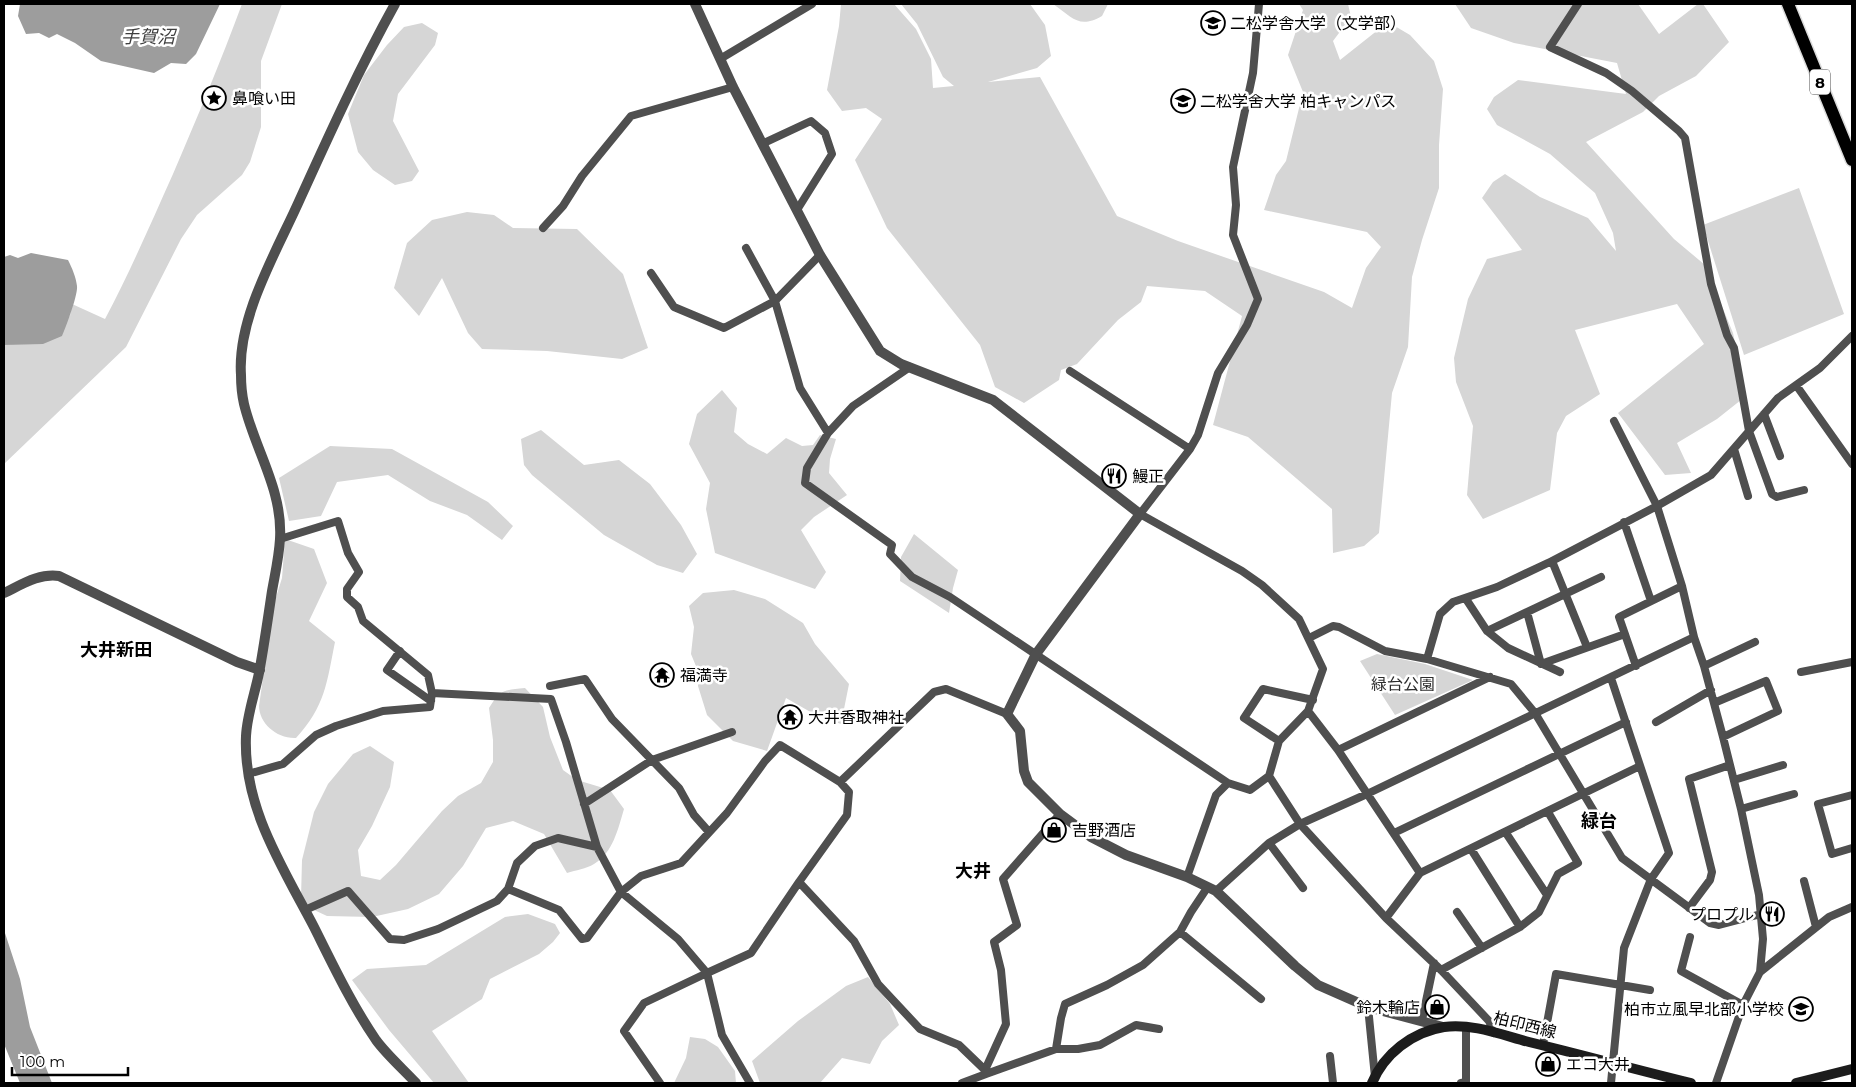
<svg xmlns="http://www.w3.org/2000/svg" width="1856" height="1087" font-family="Montserrat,'Noto Sans JP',sans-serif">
	<rect width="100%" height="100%" fill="#fff"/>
	<!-- green -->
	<path fill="#d6d6d6" d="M242,4H282L261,61V127L250,162L242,175L197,215L181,239L126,347L4,464V345L21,343L70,316L72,304L105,319C130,272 151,223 173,174C197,118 221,61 242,4Z
		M841,4H894L916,29L931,59L933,88L954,86L943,77L917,24L901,4H1030L1045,25L1051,56L1037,68L988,82L1040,77L1117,216L1178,241L1324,292L1352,308L1366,268L1381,247L1367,232L1264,210L1276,175L1286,161L1303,92L1288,55L1303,10L1299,4H1348L1351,17L1333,41L1340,60L1388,22L1410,35L1434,61L1443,89L1439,145V188L1422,240L1412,277L1408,347L1392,393L1379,533L1364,546L1333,553L1332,509L1248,437L1213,425L1242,316L1205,291L1147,286L1141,302L1118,320L1077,364L1061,370L1059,380L1024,403L995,387L980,345L887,228L855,160L882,119L866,108L842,111L827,90L839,26Z
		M1053,4H1108L1102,16C1079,29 1073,18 1053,4Z
		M1455,4H1638L1659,34L1698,4H1703L1729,42L1696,76L1659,96L1643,112L1586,142L1674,239L1705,265L1733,333L1746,396L1717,419L1677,443L1691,473L1665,475L1618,413L1704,344L1677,304L1575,330L1600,394L1566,416L1557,433L1550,490L1483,519L1467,495L1473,426L1456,382L1454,358L1468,299L1487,259L1522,250L1482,198L1493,182L1505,174L1540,197L1588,218L1616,251L1613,233L1595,193L1550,154L1497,125L1487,109L1494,97L1518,80L1626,94L1617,63L1514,43L1471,28Z
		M422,23L438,33L435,45L398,94L393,121L419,171L412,181L395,185L373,170L358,152L348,114L364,75L387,45L404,27Z
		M1799,188L1844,314L1744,355L1703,225Z
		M467,212L494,215L513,228L577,229L623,274L648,348L622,359L547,351L482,349L468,333L442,278L419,316L394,288L407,243L432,220Z
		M722,390L737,408L734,432L748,444L767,454L786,438L802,446L813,445L820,435L836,439L830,459L829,473L847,495L814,517L801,530L826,572L815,589L715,553L706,509L710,483L689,444L697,414Z
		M541,430L584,465L619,460L650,484L681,525L697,554L683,573L657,565L604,535L532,475L524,465L521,439Z
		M330,446L392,449L488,502L513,526L502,540L467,515L430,501L388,475L337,482L321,516L289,521L279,478Z
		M914,534L958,570L953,588L949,613L900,581L901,557Z
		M285,539L314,549L327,583L309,621L335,642C327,682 325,707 296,738C277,739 259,723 259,706L273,607L282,578Z
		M734,590L765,599L803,623L815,644L849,684L841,724L814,714L786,698L767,751L733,741L707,715L698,686V671L691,654L694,627L689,606L703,593Z
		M1377,654L1425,664L1473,680L1395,715L1360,661Z
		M525,688L543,707L550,737L563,770L577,780L610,790L624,809C618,829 613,853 594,864C586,869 576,870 567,873L544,834L513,821L486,828L463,866L439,894L408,909L372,917L327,916L312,909L301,898L302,860L314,812L328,784L353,754L370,746L394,762L390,787L372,826L358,850L361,876L380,880L396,865L442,811L458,796L481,783L493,762V740L489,708C500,690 503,690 525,688Z
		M528,914L555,924L560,933L553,942L539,954L490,979L482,999L432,1031L469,1083H434L389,1030L352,980L367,969L426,965L505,917Z
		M868,977L890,1004L899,1025L882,1041L870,1064L842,1058L820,1083H760L752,1061L798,1021L846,986Z
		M690,1037L705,1039L718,1047L735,1071L736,1083H674L686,1058Z"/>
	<!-- water -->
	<path fill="#9d9d9d" d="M20,4H220L196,54L186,64L171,63L154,73L101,61L75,43L57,34L49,38L39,33L26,34L18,16Z
		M31,253L68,260C72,268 76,277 77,286C78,295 66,327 62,336L43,344L4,345V257L10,255L18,258Z
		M4,930L20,979L30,1027L52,1083H20L4,1044Z"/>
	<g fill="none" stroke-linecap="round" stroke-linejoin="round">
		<!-- primary casing -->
		<g stroke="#dbdbdb" stroke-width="15">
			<path id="primary" d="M1788,4L1852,160"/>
		</g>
		<!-- minor -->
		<path stroke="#4f4f4f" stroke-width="8" d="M1259,4L1253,73L1233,167L1236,205L1233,235L1258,299L1247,325L1218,373L1198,435L1190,449L1140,514L1242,571L1262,585L1299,619L1323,669L1308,711L1279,741L1269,776L1300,824L1386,918L1441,970L1489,1021L1494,1033
			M1578,4L1550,47L1606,73L1632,91L1679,131L1685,138L1711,284L1727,335L1734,348L1749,431L1772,494L1777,497L1804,490
			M720,59L812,4
			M762,144L811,121L825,133L832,154L797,210
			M543,228L563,206L582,176L631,116L733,87
			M820,255L775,301L800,388L828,433L807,468L805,483L892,545L890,554L912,577L950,597L1228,783
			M651,273L674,307L724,328L775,301L746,248
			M1070,371L1190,449
			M1796,385L1852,464
			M1764,414L1780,456
			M1614,421L1657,506L1682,586L1694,637L1704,666L1723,737L1741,809L1759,895L1763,939L1760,972
			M828,433L853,406L910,367
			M1734,449L1748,496
			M1624,522L1651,601
			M1552,561L1587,647
			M1466,599L1487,631L1508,648L1560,672
			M1527,612L1541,664L1625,634
			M1487,631L1601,577
			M1309,638L1333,626L1339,627L1385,651L1427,659L1511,684L1535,713L1622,858L1710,923L1719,925L1761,914
			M400,651L387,670L431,701
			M1427,659L1440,614L1453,602L1497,587L1552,561L1657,506L1711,475L1778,398L1820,368L1852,336
			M1636,666L1619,617L1682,586
			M1704,666L1755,642
			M1801,672L1852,662
			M1611,678L1669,853L1651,879L1624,948L1611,1083
			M550,686L585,679L612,719L679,788L694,815L709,832
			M432,693L551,699L566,742L597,847L621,892L678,939L707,973L644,1003L624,1031L660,1083
			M1714,703L1766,681L1778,711L1723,737
			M1308,711L1338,750L1420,873
			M1656,722L1711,690
			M1279,741L1244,718L1263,689L1313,700
			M1338,750L1490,677
			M248,774L283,764L316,735L336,726L383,711L430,707L432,693L428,675L363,621L358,607L347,597V589L359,572L348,553L338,521L280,539
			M1734,780L1783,765
			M1852,795L1818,804L1832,854L1852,848
			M584,804L652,760L732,732
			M1741,809L1794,794
			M1394,833L1626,722
			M1506,833L1547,895
			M1269,843L1303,888
			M1471,849L1520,927
			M1187,877L1216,795L1228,783L1250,790L1269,776
			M1804,881L1816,927
			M799,882L854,941L878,984L920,1029L959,1045L985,1070
			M508,889L559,910L582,939L587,938L621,892L641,876L681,863L727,813L765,761L780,745L840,782L934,692L946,689L1007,714
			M1216,891L1269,843L1300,824L1367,794L1694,637
			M1689,908L1710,880L1712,872L1689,779L1730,765
			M305,910L348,891L390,939L404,940L438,929L497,901L508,889L517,863L535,846L558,838L597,847
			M1457,912L1482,948
			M1386,918L1420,873L1640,766
			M1180,932L1261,999
			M1690,937L1681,971L1743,1005
			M1441,970L1520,927L1539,912L1558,874L1578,863L1548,812
			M1368,1007L1375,1077
			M1422,1020L1434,963
			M1543,1045L1556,974L1650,990
			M1056,1049H1078L1100,1045L1136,1025L1159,1029
			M1330,1056L1333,1083
			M986,1074L1056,1049L1061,1018L1065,1004L1107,985L1143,965L1180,932L1191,912L1207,888
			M750,1083L722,1035L707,973L751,953L799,882L847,815L849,792L840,782
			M962,1083L986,1074L985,1070L1006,1024L1001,970L994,942L1017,925L1003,879L1060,814
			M1461,1083L1466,1082V1027
			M1716,1083L1743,1005L1760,972L1829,917L1852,907"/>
		<!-- tertiary -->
		<path stroke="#4f4f4f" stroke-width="10" d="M395,4C360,67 330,133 300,199C277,251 237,317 241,375C241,384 242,395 244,404C255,450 283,490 280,539C279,557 275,574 272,591C268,618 264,646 259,673C255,693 247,715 246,736C243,807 282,866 314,927C333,965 352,1005 376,1040C387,1055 403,1069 416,1083
			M695,4L733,87L820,255L880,351L901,364L993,400L1140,514L1036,654L1007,714L1020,731L1024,771L1028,782L1060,814L1091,837L1126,855L1187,877L1216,891L1295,966L1318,985L1368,1007L1443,1027
			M4,593C21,585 39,573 59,576L237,662L260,670"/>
		<!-- secondary -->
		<path stroke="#1c1c1c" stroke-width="10" d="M1372,1083C1384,1054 1412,1032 1444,1027C1472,1023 1502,1035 1529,1042C1583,1055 1637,1070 1691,1083
			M1796,1083L1852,1069"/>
		<!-- primary -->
		<use href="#primary" stroke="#000" stroke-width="12"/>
	</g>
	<!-- icons -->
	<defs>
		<g id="university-ring" transform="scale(1.25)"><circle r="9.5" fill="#fff" stroke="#000" stroke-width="1.5"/><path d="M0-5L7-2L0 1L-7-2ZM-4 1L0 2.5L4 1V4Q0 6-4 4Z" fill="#000"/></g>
		<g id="sight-ring" transform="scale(1.25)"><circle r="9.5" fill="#fff" stroke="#000" stroke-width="1.5"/><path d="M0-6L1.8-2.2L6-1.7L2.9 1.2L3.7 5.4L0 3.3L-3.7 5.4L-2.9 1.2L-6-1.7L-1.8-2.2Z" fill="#000"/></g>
		<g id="school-ring" transform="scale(1.25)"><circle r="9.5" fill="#fff" stroke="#000" stroke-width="1.5"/><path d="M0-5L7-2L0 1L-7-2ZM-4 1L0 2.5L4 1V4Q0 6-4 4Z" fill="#000"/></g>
		<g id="restaurant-ring" transform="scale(1.25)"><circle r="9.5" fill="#fff" stroke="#000" stroke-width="1.5"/><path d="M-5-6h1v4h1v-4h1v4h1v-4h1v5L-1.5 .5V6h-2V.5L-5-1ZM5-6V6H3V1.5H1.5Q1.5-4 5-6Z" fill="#000"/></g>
		<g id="temple-ring" transform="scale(1.25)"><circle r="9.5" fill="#fff" stroke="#000" stroke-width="1.5"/><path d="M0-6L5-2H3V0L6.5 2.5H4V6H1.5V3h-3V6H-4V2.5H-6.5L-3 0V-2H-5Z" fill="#000"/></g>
		<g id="shop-ring" transform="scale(1.25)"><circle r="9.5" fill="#fff" stroke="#000" stroke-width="1.5"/><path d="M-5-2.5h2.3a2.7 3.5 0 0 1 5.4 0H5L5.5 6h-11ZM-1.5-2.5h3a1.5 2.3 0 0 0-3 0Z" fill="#000"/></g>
	</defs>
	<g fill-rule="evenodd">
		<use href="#university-ring" x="1213" y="23"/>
		<use href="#sight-ring" x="214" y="98"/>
		<use href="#school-ring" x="1183" y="101"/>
		<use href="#restaurant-ring" x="1114" y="476"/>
		<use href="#temple-ring" x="662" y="675"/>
		<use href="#temple-ring" x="790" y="717"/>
		<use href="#shop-ring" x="1054" y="830"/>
		<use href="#restaurant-ring" x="1772" y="914"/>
		<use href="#shop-ring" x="1437" y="1007"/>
		<use href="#school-ring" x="1801" y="1009"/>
		<use href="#shop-ring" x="1548" y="1064"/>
	</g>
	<g text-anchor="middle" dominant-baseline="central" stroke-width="5" stroke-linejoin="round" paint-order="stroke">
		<!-- shield labels -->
		<rect fill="#fff" stroke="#4c4c4c" stroke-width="1" x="1810" y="69.5" width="20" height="25" rx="4"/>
		<g font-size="15" font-weight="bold" fill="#000">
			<text x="1820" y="82">8</text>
		</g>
		<!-- poi labels -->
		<g font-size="16" fill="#000" stroke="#fff" text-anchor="start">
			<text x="1230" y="23">二松学舎大学（文学部）</text>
			<text x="232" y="98">鼻喰い田</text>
			<text x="1200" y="101">二松学舍大学 柏キャンパス</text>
			<text x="1132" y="476">鰻正</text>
			<text x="680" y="675">福満寺</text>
			<text x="808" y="717">大井香取神社</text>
			<text x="1072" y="830">吉野酒店</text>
			<text x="1754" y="914" text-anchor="end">プロプル</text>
			<text x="1420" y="1007" text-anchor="end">鈴木輪店</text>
			<text x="1784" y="1009" text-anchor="end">柏市立風早北部小学校</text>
			<text x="1566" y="1064">エコ大井</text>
		</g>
		<!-- park labels -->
		<g font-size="16" fill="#2d2d2d" stroke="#fff">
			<text x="1403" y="684">緑台公園</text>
		</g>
		<!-- street labels -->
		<g font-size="16" fill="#000" stroke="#fff">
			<text transform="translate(1525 1025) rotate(14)">柏印西線</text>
		</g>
		<!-- water labels -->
		<g font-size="18" font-style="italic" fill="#3e3e3e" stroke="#fff">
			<text x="148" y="37">手賀沼</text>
		</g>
		<!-- neighbourhood labels -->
		<g font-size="18" font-weight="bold" fill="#000" stroke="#fff">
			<text x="116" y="650">大井新田</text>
			<text x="1599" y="821">緑台</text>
			<text x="973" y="871">大井</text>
		</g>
	</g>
	<!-- border -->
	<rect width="1856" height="1087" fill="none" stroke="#000000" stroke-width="10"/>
	<!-- scale -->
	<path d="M12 1067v8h116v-8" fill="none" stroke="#000000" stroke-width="2.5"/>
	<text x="20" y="1067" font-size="15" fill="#000000" stroke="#ffffff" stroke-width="4" paint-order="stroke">100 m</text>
</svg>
